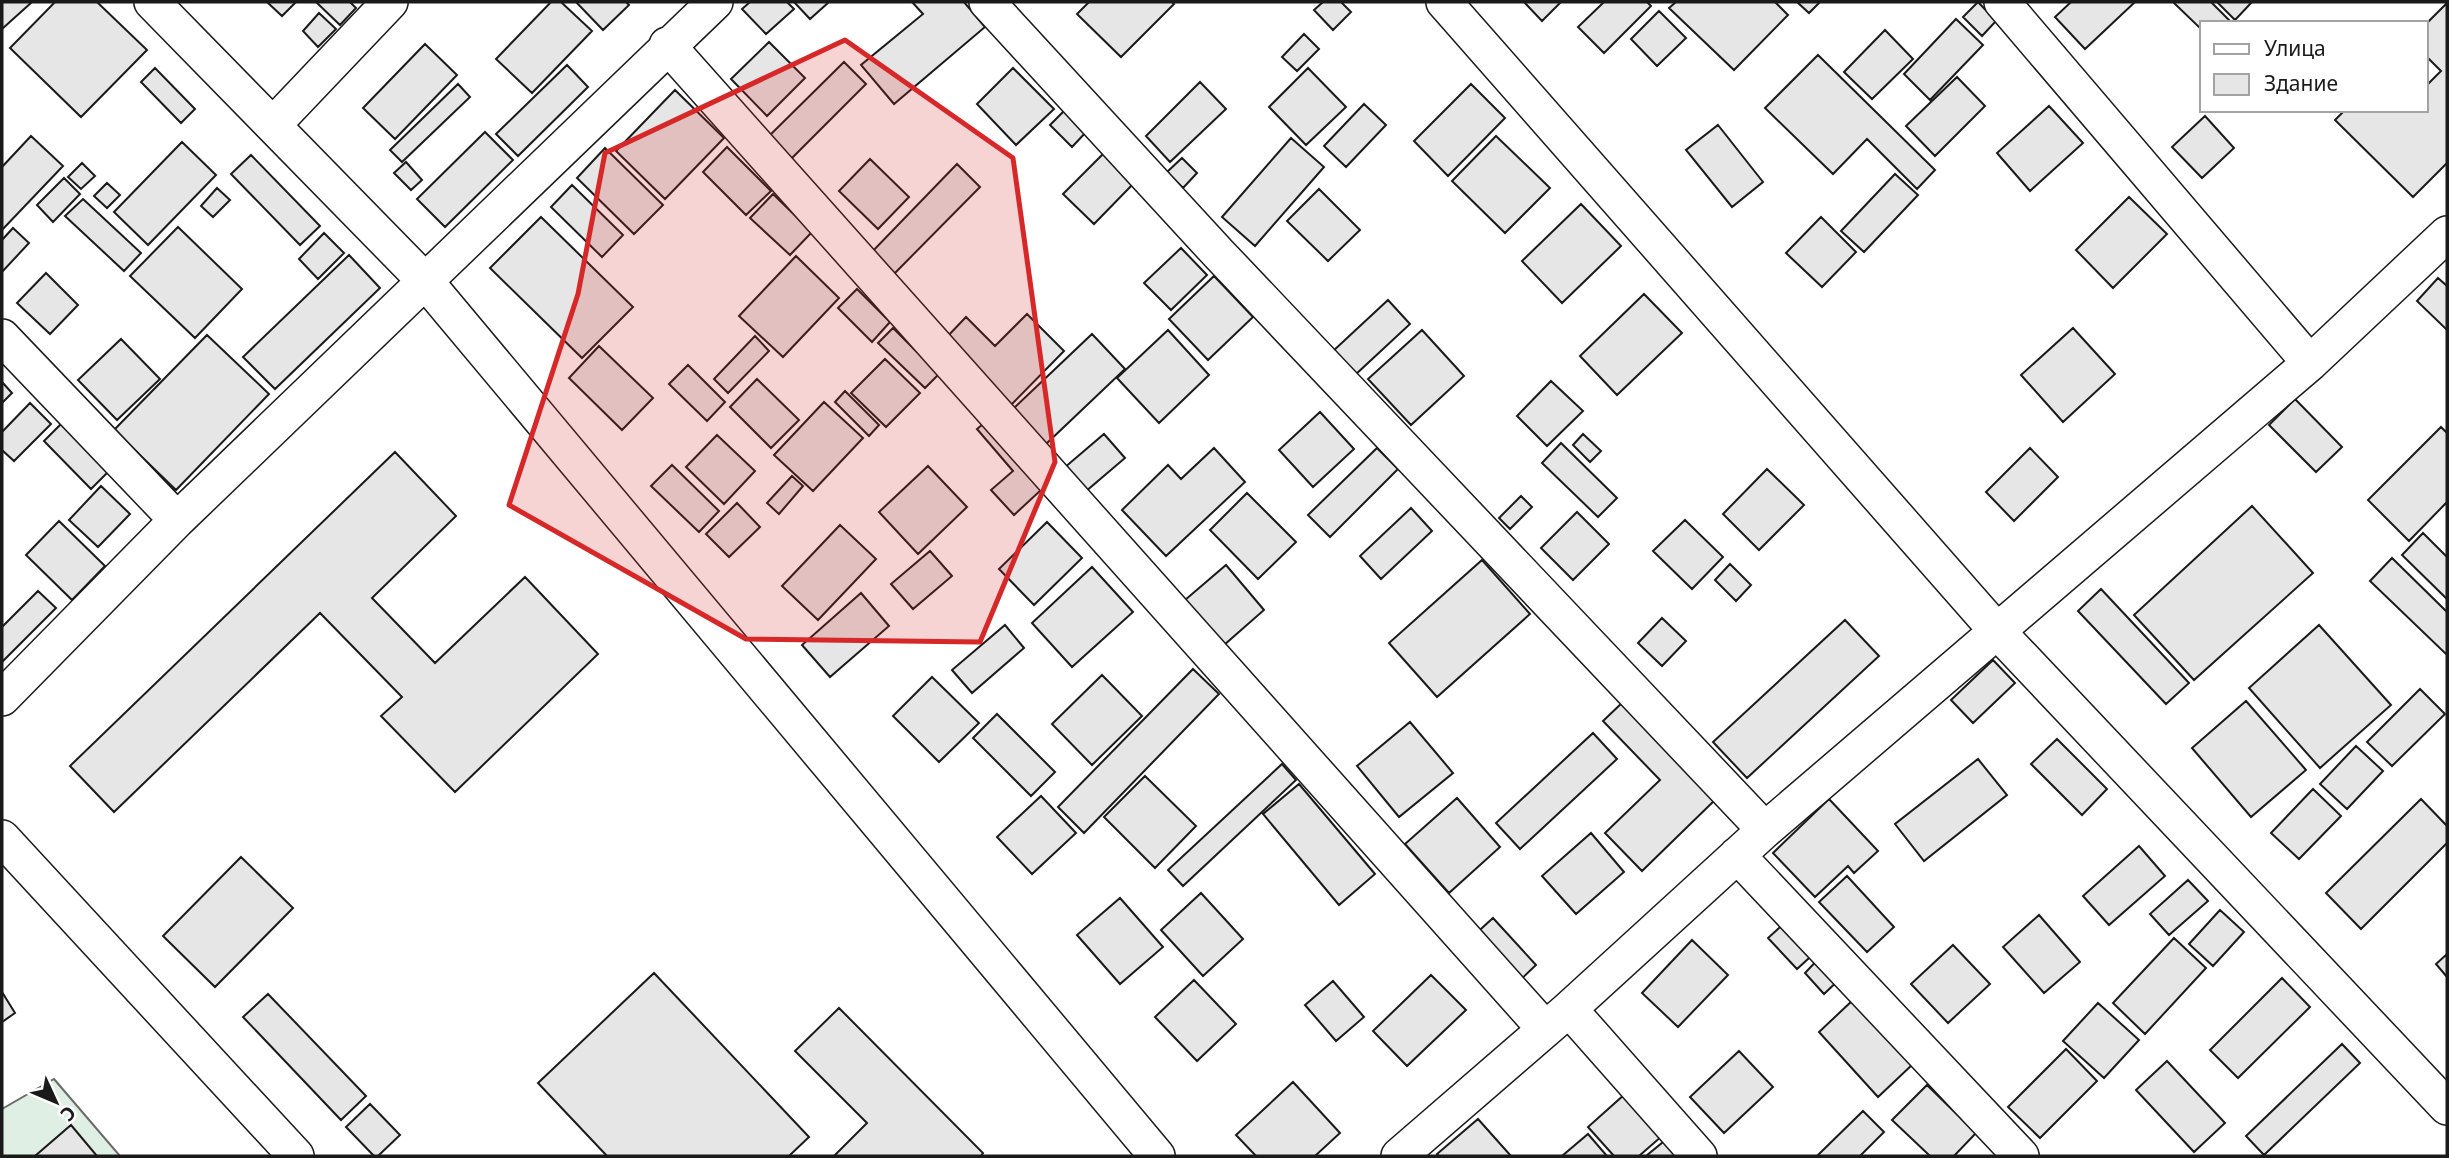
<svg xmlns="http://www.w3.org/2000/svg" width="2449" height="1158" font-family="'Noto Sans',sans-serif">
	<rect width="100%" height="100%" fill="#fff"/>
	<!-- green -->
	<path fill="#e0efe3" stroke="#6a6a6a" stroke-width="2" d="M54,1079L120,1156H2V1109Z"/>
	<!-- building -->
	<path fill="#e6e6e6" stroke="#1a1a1a" stroke-width="2" d="M2,2H32L2,29Z
		M55,2H97L147,50L81,117L10,48Z
		M267,2H296L282,16Z
		M316,2H350L356,8L340,25Z
		M551,2H561L592,31L532,93L496,59Z
		M576,2H626L629,5L603,30Z
		M750,2H787L794,9L766,34L742,9Z
		M794,2H829L810,19Z
		M912,2H964L985,27L894,104L861,65L923,14Z
		M1089,2H1172L1174,4L1121,57L1077,14Z
		M1323,2H1341L1351,12L1333,30L1314,10Z
		M1524,2H1561L1542,21Z
		M1604,2H1647L1651,6L1604,53L1578,27Z
		M1676,2H1775L1788,15L1734,70L1669,8Z
		M1797,2H1820L1809,13Z
		M1978,2L1996,21L1982,36L1963,17Z
		M2071,2H2135L2085,49L2055,17Z
		M2173,2H2211L2232,23H2202V30Z
		M2217,2H2252L2235,20Z
		M2447,3V163L2413,197L2335,120L2345,110H2426V86L2441,71L2426,56V24Z
		M1659,11L1686,38L1657,66L1631,39Z
		M319,13L336,29L318,47L303,31Z
		M1956,19L1983,45L1930,100L1904,74Z
		M1885,30L1913,59L1872,99L1844,72Z
		M1304,34L1319,49L1297,71L1282,57Z
		M769,42L805,78L767,116L731,79Z
		M425,44L457,75L395,139L363,108Z
		M1818,55L1935,170L1917,189L1867,139L1833,174L1765,108Z
		M844,62L866,84L788,162L766,139Z
		M567,65L588,87L518,156L496,134Z
		M155,68L195,109L181,123L141,82Z
		M1013,68L1054,109L1016,145L977,104Z
		M1308,68L1346,107L1306,145L1269,107Z
		M1957,77L1985,106L1935,156L1906,126Z
		M1200,82L1226,109L1170,162L1146,136Z
		M458,84L470,97L402,162L390,150Z
		M1471,84L1505,118L1448,176L1414,141Z
		M675,90L724,138L665,199L616,151Z
		M1364,104L1386,125L1346,167L1324,146Z
		M2049,106L2083,143L2030,191L1997,153Z
		M1065,110L1087,131L1072,147L1050,125Z
		M2205,116L2234,148L2202,178L2172,147Z
		M1718,125L1763,182L1732,207L1686,150Z
		M485,132L513,160L445,227L417,199Z
		M31,136L63,166L2,230V167Z
		M1496,136L1550,188L1505,233L1452,181Z
		M1291,138L1324,167L1255,246L1222,217Z
		M182,142L216,175L148,245L114,212Z
		M727,147L771,191L746,215L703,172Z
		M605,148L663,205L634,234L577,178Z
		M1105,152L1135,182L1094,224L1063,194Z
		M251,155L320,226L300,245L231,174Z
		M1182,158L1197,173L1183,188L1167,172Z
		M870,159L909,197L878,229L839,191Z
		M406,162L422,180L411,190L394,173Z
		M82,163L95,176L81,189L68,177Z
		M957,164L980,187L891,277L868,256Z
		M1895,174L1918,195L1864,252L1841,231Z
		M64,178L80,194L53,222L37,205Z
		M107,183L120,195L107,208L94,196Z
		M572,185L623,235L602,257L551,207Z
		M217,188L230,200L213,217L201,206Z
		M1319,189L1360,230L1328,261L1287,221Z
		M773,194L812,232L790,255L750,218Z
		M2129,197L2167,234L2113,288L2076,250Z
		M83,199L141,253L124,271L65,216Z
		M1581,204L1621,246L1562,303L1522,261Z
		M541,217L633,307L582,358L490,268Z
		M1821,217L1856,252L1822,287L1786,253Z
		M178,227L242,289L195,338L130,276Z
		M13,228L29,243L2,272V240Z
		M324,233L344,253L318,279L299,259Z
		M1181,248L1207,275L1171,310L1144,283Z
		M349,255L380,288L275,389L243,357Z
		M796,256L839,298L783,357L739,316Z
		M46,273L78,305L50,334L17,303Z
		M1214,276L1253,317L1208,360L1169,319Z
		M2438,278L2447,286V330L2417,301Z
		M857,289L890,322L872,342L838,308Z
		M1644,294L1682,333L1617,395L1580,356Z
		M1388,300L1410,324L1355,375L1332,352Z
		M1027,314L1064,351L1010,406L944,340L966,317L995,346Z
		M893,328L939,374L925,388L878,343Z
		M2073,328L2115,374L2063,422L2021,375Z
		M1168,330L1209,375L1159,423L1117,378Z
		M1422,330L1464,376L1411,425L1368,379Z
		M1092,334L1125,369L1046,444L1013,409Z
		M207,335L269,394L176,490L114,430Z
		M755,336L769,351L728,393L714,379Z
		M121,339L160,379L117,420L78,380Z
		M599,346L653,398L622,430L569,378Z
		M885,359L920,393L886,427L851,393Z
		M688,365L725,402L707,421L669,384Z
		M757,379L799,420L771,448L730,407Z
		M1551,381L1583,411L1547,446L1517,416Z
		M2,382L12,393L2,403Z
		M845,391L879,425L869,436L835,402Z
		M2295,399L2342,447L2316,472L2269,425Z
		M824,402L863,438L813,491L774,455Z
		M30,403L51,424L14,461L2,450V432Z
		M1320,412L1354,449L1313,487L1279,450Z
		M63,422L110,470L91,489L44,441Z
		M983,424L1041,490L1014,515L991,490L1013,471L977,429Z
		M2441,427L2447,433V502L2409,541L2368,500Z
		M1104,434L1125,458L1085,492L1064,468Z
		M1583,434L1601,451L1590,462L1573,445Z
		M717,435L755,471L724,504L686,467Z
		M1561,443L1617,498L1598,517L1542,463Z
		M1214,448L1245,482L1166,556L1122,510L1168,465L1181,479Z
		M1377,448L1398,469L1330,537L1308,515Z
		M2030,448L2058,477L2014,521L1986,492Z
		M395,452L456,516L372,598L435,663L525,577L598,654L455,792L381,716L402,697L320,613L114,812L70,766Z
		M672,465L719,511L699,532L651,486Z
		M928,466L967,507L918,554L879,512Z
		M1767,469L1804,505L1759,550L1723,514Z
		M792,476L803,486L779,514L767,503Z
		M101,486L130,514L98,547L69,520Z
		M1247,493L1296,542L1258,579L1210,530Z
		M1521,496L1532,507L1510,529L1499,518Z
		M737,503L760,527L729,557L706,534Z
		M2252,506L2313,573L2194,680L2134,615Z
		M1411,508L1432,531L1381,579L1360,556Z
		M1577,512L1609,544L1573,580L1541,548Z
		M1685,520L1723,557L1692,589L1653,551Z
		M59,521L105,566L72,600L26,555Z
		M1047,522L1082,558L1034,605L999,569Z
		M840,525L876,559L818,620L782,586Z
		M2423,533L2447,557V599L2402,555Z
		M930,551L952,576L913,609L891,584Z
		M2392,558L2447,612V655L2370,581Z
		M1482,560L1530,614L1437,697L1389,643Z
		M1730,564L1751,585L1736,601L1715,580Z
		M1226,565L1264,610L1224,645L1185,600Z
		M1092,567L1133,612L1072,667L1032,623Z
		M2101,589L2189,683L2166,704L2078,611Z
		M38,591L56,608L2,662V627Z
		M861,593L889,626L830,677L802,645Z
		M1662,618L1686,641L1662,666L1638,643Z
		M1845,620L1879,656L1747,778L1713,742Z
		M1005,625L1024,648L972,693L952,670Z
		M2319,625L2391,705L2320,768L2249,688Z
		M1993,660L2015,683L1973,723L1951,700Z
		M1193,669L1219,694L1084,833L1058,807Z
		M1102,675L1142,716L1092,765L1052,724Z
		M932,677L979,723L939,762L893,716Z
		M2420,689L2445,714L2392,766L2367,742Z
		M1624,701L1717,798L1642,871L1605,833L1660,780L1603,721Z
		M2246,701L2306,770L2251,817L2192,748Z
		M997,714L1055,772L1031,796L973,738Z
		M1410,722L1453,773L1399,817L1357,766Z
		M1593,733L1617,759L1520,849L1496,823Z
		M2057,739L2107,789L2082,815L2031,764Z
		M2356,746L2383,771L2347,809L2320,784Z
		M1978,759L2007,795L1924,861L1895,824Z
		M1282,764L1296,780L1183,886L1168,870Z
		M1145,776L1196,826L1155,868L1104,817Z
		M1299,784L1375,874L1339,905L1263,814Z
		M2313,789L2341,816L2299,859L2271,833Z
		M1041,796L1076,833L1032,874L997,837Z
		M1457,798L1500,847L1449,893L1405,844Z
		M1829,799L1878,851L1854,873L1848,866L1815,897L1773,853Z
		M2421,799L2447,826V843L2361,929L2326,893Z
		M1591,833L1624,872L1576,914L1542,876Z
		M2139,846L2165,876L2109,925L2083,896Z
		M241,857L293,908L215,987L163,936Z
		M1847,876L1894,927L1867,952L1819,902Z
		M2188,880L2208,901L2169,935L2150,914Z
		M1201,893L1243,939L1203,976L1161,930Z
		M1120,898L1163,947L1120,984L1077,935Z
		M2220,910L2244,932L2213,966L2189,944Z
		M2039,915L2080,962L2044,993L2003,947Z
		M1791,917L1820,948L1797,969L1768,938Z
		M1493,918L1536,965L1514,986L1471,938Z
		M2174,938L2206,968L2145,1034L2113,1003Z
		M1692,940L1728,975L1678,1027L1642,993Z
		M1953,945L1990,984L1948,1023L1911,984Z
		M1823,954L1844,975L1824,994L1805,973Z
		M2447,954V977L2436,964Z
		M654,973L809,1137L789,1156H607L538,1083Z
		M1431,975L1466,1010L1407,1066L1373,1031Z
		M2282,978L2310,1007L2238,1078L2210,1050Z
		M1194,980L1236,1024L1197,1061L1155,1017Z
		M1333,981L1364,1017L1336,1041L1305,1005Z
		M2,992L15,1013L2,1022Z
		M268,994L366,1096L341,1120L243,1017Z
		M1853,1000L1913,1064L1878,1097L1819,1032Z
		M2098,1003L2139,1040L2104,1078L2063,1041Z
		M839,1008L983,1153L981,1156H834L867,1123L795,1051Z
		M2342,1044L2360,1063L2264,1155L2246,1136Z
		M2066,1049L2097,1081L2040,1138L2008,1107Z
		M1739,1051L1773,1087L1724,1133L1690,1097Z
		M2167,1061L2225,1123L2194,1152L2136,1090Z
		M1293,1082L1340,1133L1315,1156H1256L1236,1135Z
		M1927,1085L1976,1133L1954,1156H1930L1892,1120Z
		M1625,1094L1662,1136L1639,1156H1614L1588,1127Z
		M370,1104L400,1135L378,1156H374L346,1127Z
		M1863,1111L1884,1132L1860,1156H1817Z
		M1478,1119L1511,1156H1439L1437,1154Z
		M71,1125L97,1156H35Z
		M1588,1134L1607,1156H1562Z
		M1668,1138L1683,1156H1646Z"/>
	<g fill="none" stroke-linecap="round" stroke-linejoin="round">
		<!-- street casing -->
		<g stroke="#1a1a1a" stroke-width="38">
			<path id="street" d="M152,2L426,282L1157,1156
				M987,2L1219,254L1765,830
				M1444,2L1997,631L2447,1107
				M2002,2L2310,363
				M667,45L1545,1029
				M273,125L390,2
				M2,337L177,520
				M2,698L177,520L715,2
				M2,838L296,1156
				M1737,855L2021,1156
				M1569,1009L1699,1156
				M1399,1156L1569,1009L1765,830L2310,363L2447,234"/>
		</g>
		<!-- street -->
		<use href="#street" stroke="#fff" stroke-width="35"/>
	</g>
	<!-- marked area -->
	<path fill="#d62828" fill-opacity="0.2" stroke="#d62828" stroke-width="5" stroke-linejoin="round" d="M845,40L1013,158L1055,462L980,642L746,639L509,505L578,294L605,153Z"/>
	<!-- border -->
	<rect width="2449" height="1158" fill="none" stroke="#1a1a1a" stroke-width="7"/>
	<!-- legend -->
	<rect x="2200" y="21" width="228" height="91" fill="#ffffff" stroke="#a3a3a3" stroke-width="2"/>
	<rect x="2214" y="44" width="35" height="10" fill="#ffffff" stroke="#a3a3a3" stroke-width="2"/>
	<text x="2264" y="56" font-size="21" fill="#1a1a1a">Улица</text>
	<rect x="2214" y="74" width="35" height="21" fill="#e6e6e6" stroke="#a3a3a3" stroke-width="2"/>
	<text x="2264" y="91" font-size="21" fill="#1a1a1a">Здание</text>
	<!-- north arrow -->
	<g transform="translate(56 1102) rotate(134)" stroke="#ffffff" stroke-width="5" paint-order="stroke">
	<path d="M0-5L12 26L0 18L-12 26Z" fill="#1a1a1a"/>
	<text y="-10" font-size="19" font-weight="bold" text-anchor="middle" fill="#1a1a1a">С</text>
	</g>
</svg>
